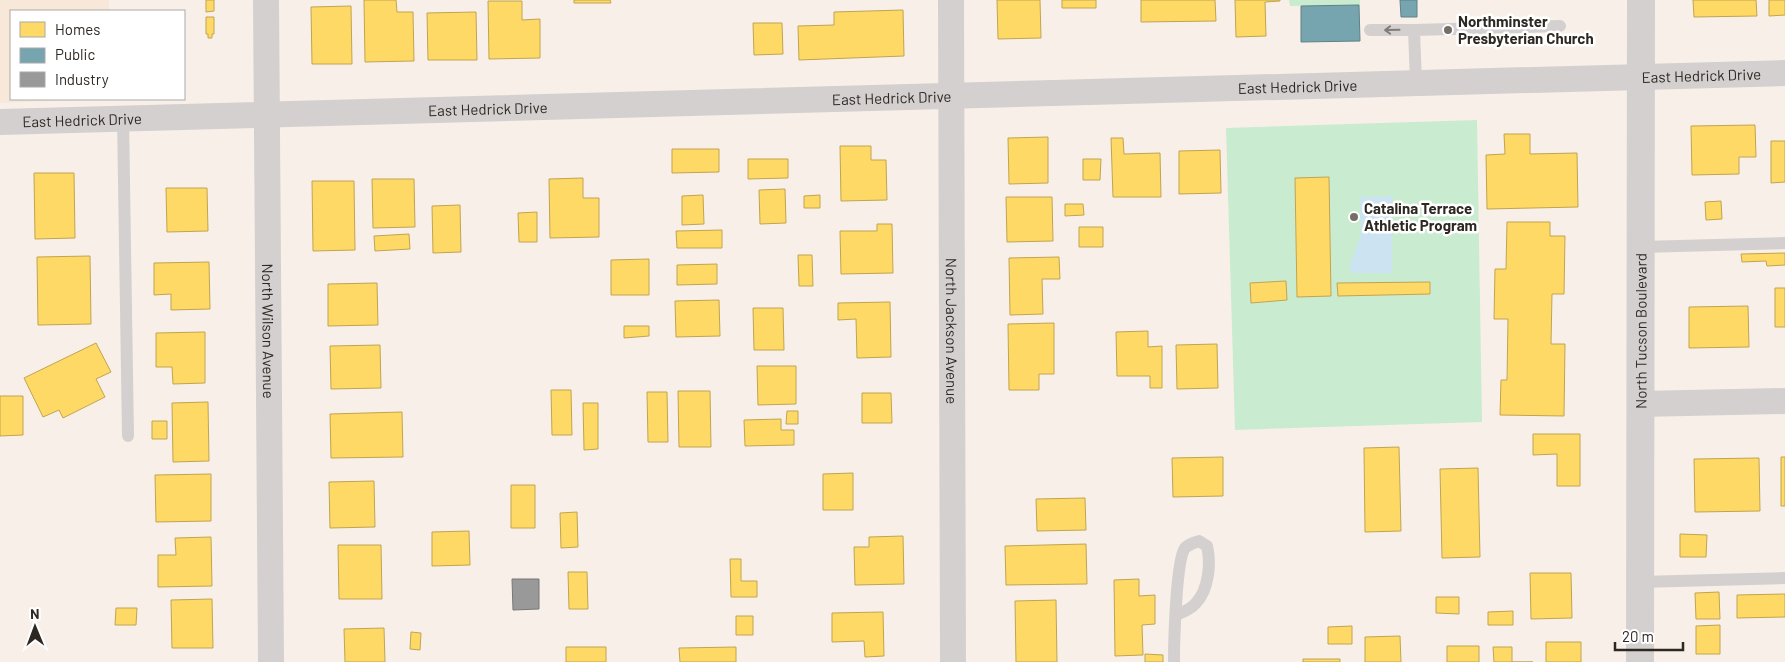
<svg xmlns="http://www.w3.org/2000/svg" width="1785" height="662" font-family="Barlow,sans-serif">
	<rect width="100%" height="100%" fill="#f8f0e8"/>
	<!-- built -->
	<path fill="#f7e8d9" d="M0,0H109V11H11V99H102L0,103Z"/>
	<!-- green -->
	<path fill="#c9ecd0" d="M1289,0H1360V5L1290,6Z
		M1477,120L1482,422L1235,430L1226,128Z"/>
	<!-- water -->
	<path fill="#cce4f2" d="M1392,196V273H1353L1349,268L1361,235L1360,197Z"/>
	<!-- homes -->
	<path fill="#ffd966" stroke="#c0a452" d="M206,0H214V11L206,12Z
		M364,0H396L397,12H413L414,61L365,62Z
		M574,0H610L611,3H574Z
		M997,0H1040L1041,38L998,39Z
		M1062,0H1096V8H1062Z
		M1141,0H1215L1216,21L1141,22Z
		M1235,0H1280V1L1265,2L1266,36L1236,37Z
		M1693,0H1756L1757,16L1694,17Z
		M1769,0H1785V15L1769,16Z
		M488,1H522V20L540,19V58L489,59Z
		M351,6L352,64H312L311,7Z
		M903,10L904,56L799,60L798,26L834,25V12Z
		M476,12L477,60H428L427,13Z
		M206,17H214V34H212V38H208V34H206Z
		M753,23H782L783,54L754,55Z
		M1755,125L1756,157H1739V174L1692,175L1691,126Z
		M1504,134H1530V154L1577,153L1578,207L1487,209L1486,155L1505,154Z
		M1048,137V183L1009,184L1008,138Z
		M1111,138H1123L1124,154L1160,153L1161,197H1113Z
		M1771,141H1785V182L1771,183Z
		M840,146H871V160H886L887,200L841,201Z
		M672,149H719V172L672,173Z
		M1220,150L1221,193L1179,194V151Z
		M748,159H788V178L748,179Z
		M1083,159H1101L1100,180H1083Z
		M34,173H74L75,238L35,239Z
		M1329,177L1331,296L1297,297L1295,178Z
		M583,178V198H599V237L550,238L549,179Z
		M372,179H414L415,227L373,228Z
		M312,181H354L355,250L313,251Z
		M166,188H207L208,231L167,232Z
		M785,189L786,223L760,224L759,190Z
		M703,195L704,224L682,225V196Z
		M820,195V208H804V196Z
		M1006,197H1052L1053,241L1007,242Z
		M1721,201L1722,219L1706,220L1705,202Z
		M1065,204H1083L1084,215L1065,216Z
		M460,205L461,252L433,253L432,206Z
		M537,212V242H519L518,213Z
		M1507,222H1550V236H1565L1564,294H1552L1551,344H1565L1564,416L1500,415L1501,380H1507L1508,319H1494L1495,269H1506Z
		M877,224H892L893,273L841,274L840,231H877Z
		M1079,227H1103V247H1079Z
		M722,230V248H677L676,231Z
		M409,234L410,249L375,251L374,236Z
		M1785,253V265L1767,266L1766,261L1742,262L1741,254Z
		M798,255H812L813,286H799Z
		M90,256L91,324L38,325L37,257Z
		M1059,257L1060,279H1042L1043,314L1010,315L1009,258Z
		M649,259V295H611V260Z
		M209,262L210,309L171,310V294L154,295V263Z
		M717,264V284L677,285V265Z
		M1286,281L1287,300L1251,303L1250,283Z
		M1430,282V294L1338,296L1337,283Z
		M377,283L378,325L328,326V284Z
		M1775,288H1785V327H1775Z
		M719,300L720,336L676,337L675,301Z
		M890,302L891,357L857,358L856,319L838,320V303Z
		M1748,306L1749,347L1689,348V307Z
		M753,308H783L784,350H754Z
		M1054,323V374H1039V390H1009L1008,324Z
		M624,326H649V336L624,338Z
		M1148,331V347L1162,346V388H1150V376H1117L1116,332Z
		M205,332V383L173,384L172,367H156V333Z
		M96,343L111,372L96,379L105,397L63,418L59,410L43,417L24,378Z
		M1217,344L1218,388L1177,389L1176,345Z
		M380,345L381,388L331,389L330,346Z
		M757,366H796V404L758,405Z
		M551,390H571L572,435H552Z
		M678,391H710L711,447H679Z
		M647,392H667L668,442H648Z
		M862,393H891L892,423H862Z
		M0,396H23V435L0,436Z
		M208,402L209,461L173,462L172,403Z
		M583,403H598V449L584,450Z
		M787,411H798V424H786Z
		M402,412L403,457L331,458L330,414Z
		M781,419V430H794V445L745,446L744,420Z
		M152,421H167V439H152Z
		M1533,434H1580V486H1557V454L1533,455Z
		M1399,447L1401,531L1365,532L1364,448Z
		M1223,457V496L1173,497L1172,458Z
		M1781,457H1785V506H1781Z
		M1759,458L1760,511L1695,512L1694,459Z
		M1478,468L1480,557L1442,558L1440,469Z
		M853,473V510H823V474Z
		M211,474V521L156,522L155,475Z
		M374,481L375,527L330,528L329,482Z
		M511,485H535V528H511Z
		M1085,498L1086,530L1037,531L1036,499Z
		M577,512L578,547L561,548L560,513Z
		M469,531L470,565L432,566V532Z
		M1680,534L1707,535L1706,557H1680Z
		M903,536L904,584L855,585L854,547H869V537Z
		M211,537L212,586L158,587V555H176L175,538Z
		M1086,544L1087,584L1006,585L1005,546Z
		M338,545H381L382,599H339Z
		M730,559H741V581H757V597H731Z
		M568,572H587L588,609H569Z
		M1530,573H1571L1572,618L1531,619Z
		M1139,579V596L1155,595V624L1142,625L1143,655L1115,656L1114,580Z
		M1719,592L1720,619H1696L1695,593Z
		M1785,594V617L1737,618V595Z
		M1436,597H1459V614L1436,613Z
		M212,599L213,648H172L171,600Z
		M1056,600L1057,662H1016L1015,601Z
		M116,608H137L136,625H115Z
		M1513,611V625H1488V612Z
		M883,612L884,656L865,657L864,641L832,642V613Z
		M736,616H753V635H736Z
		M1720,625V654H1696V626Z
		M1352,626V644H1328V627Z
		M384,628L385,662H345L344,629Z
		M411,632L421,633L420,650L410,649Z
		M1400,636L1401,662H1365V637Z
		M1546,642H1581V662H1546Z
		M1447,646H1479V662H1447Z
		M566,647H606V662H566Z
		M736,647V662H680L679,648Z
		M1493,647H1512V662H1533H1494Z
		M1145,654L1163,655V662H1145Z
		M1303,659H1340V662H1303Z"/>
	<!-- public -->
	<path fill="#76a5af" stroke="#608085" d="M1400,0H1417V17H1401Z
		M1359,5L1360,41L1301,42V6Z"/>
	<!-- industry -->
	<path fill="#999" stroke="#797776" d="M512,579H539V609L513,610Z"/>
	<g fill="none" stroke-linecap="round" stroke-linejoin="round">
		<!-- lane -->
		<path stroke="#d3d0cf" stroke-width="12" d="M1370,30H1414
			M1416,83L1414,30L1560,26
			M123,118L128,436
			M1641,247L1785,243
			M1640,582L1785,578
			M1174,662C1174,643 1176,560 1185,548C1189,544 1194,543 1199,541L1207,546C1211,563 1209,589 1196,603C1191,609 1184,612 1176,615"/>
		<!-- street -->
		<g stroke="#d3d0cf" stroke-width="26">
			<path id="s1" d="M266,0L271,662"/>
			<path id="s2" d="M951,0L953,662"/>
			<path id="s3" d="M0,122L1785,73"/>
			<path d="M1640,404L1785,401"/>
		</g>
		<!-- secondary -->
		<path stroke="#d3d0cf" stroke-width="28" id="s4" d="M1640,662L1641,0"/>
	</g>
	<!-- one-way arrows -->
	<defs><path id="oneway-shaft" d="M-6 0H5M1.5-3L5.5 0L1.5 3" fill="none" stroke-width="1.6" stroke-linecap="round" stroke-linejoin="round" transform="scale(1.25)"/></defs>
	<use stroke="#807c79" href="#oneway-shaft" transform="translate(1392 30) rotate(179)"/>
	<!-- markers -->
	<g fill="#756e68" stroke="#fff" stroke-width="2">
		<circle cx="1448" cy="30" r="5"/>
		<circle cx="1354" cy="217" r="5"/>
	</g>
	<g text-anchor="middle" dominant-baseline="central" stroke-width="5" stroke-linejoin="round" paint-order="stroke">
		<!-- poi labels -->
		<g font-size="15" font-weight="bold" fill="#2e2823" stroke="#fff" text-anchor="start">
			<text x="1458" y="21">Northminster<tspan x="1458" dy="17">Presbyterian Church</tspan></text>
			<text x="1364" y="208">Catalina Terrace<tspan x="1364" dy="17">Athletic Program</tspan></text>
		</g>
		<!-- street labels -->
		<g font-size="15" fill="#2e2823" stroke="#fff">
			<text stroke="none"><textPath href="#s3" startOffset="1702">East Hedrick Drive</textPath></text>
			<text stroke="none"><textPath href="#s3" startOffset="1298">East Hedrick Drive</textPath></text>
			<text stroke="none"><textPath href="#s3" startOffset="892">East Hedrick Drive</textPath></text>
			<text stroke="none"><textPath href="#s3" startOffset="488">East Hedrick Drive</textPath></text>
			<text stroke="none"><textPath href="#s3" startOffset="82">East Hedrick Drive</textPath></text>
			<text stroke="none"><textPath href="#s1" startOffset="331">North Wilson Avenue</textPath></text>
			<text stroke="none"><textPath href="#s2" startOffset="331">North Jackson Avenue</textPath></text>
			<text stroke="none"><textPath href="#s4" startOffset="331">North Tucson Boulevard</textPath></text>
		</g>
	</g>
	<!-- legend -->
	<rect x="10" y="10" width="175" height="90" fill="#ffffff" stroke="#aba9a7"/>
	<rect x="20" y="22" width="25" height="15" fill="#ffd966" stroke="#aba9a7"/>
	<text x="55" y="35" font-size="15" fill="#2e2823">Homes</text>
	<rect x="20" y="48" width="25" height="15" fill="#76a5af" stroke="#aba9a7"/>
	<text x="55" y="60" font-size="15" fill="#2e2823">Public</text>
	<rect x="20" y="72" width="25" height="15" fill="#999999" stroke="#aba9a7"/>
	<text x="55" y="85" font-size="15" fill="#2e2823">Industry</text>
	<!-- north arrow -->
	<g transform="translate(35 627) rotate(359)" stroke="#ffffff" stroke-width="4" paint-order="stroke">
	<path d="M0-4L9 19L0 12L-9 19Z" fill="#2e2823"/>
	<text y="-8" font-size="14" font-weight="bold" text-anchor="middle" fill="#2e2823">N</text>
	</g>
	<!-- scale -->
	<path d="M1615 642v8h68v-8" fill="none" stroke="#2e2823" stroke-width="2.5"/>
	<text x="1622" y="642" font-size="15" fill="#2e2823" stroke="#ffffff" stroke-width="4" paint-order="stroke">20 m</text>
</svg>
